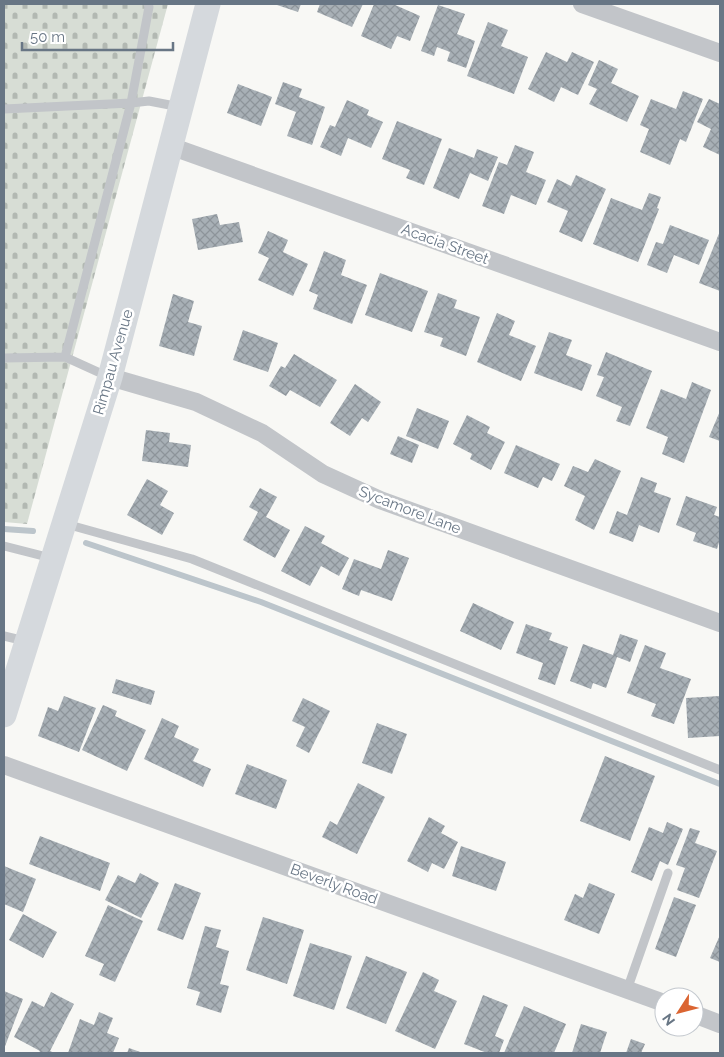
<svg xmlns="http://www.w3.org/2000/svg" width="724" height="1057" font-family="Raleway,sans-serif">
	<defs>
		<pattern id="cemetery-stones" width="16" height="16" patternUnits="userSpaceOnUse" patternTransform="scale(1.25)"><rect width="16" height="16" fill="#d7ddd5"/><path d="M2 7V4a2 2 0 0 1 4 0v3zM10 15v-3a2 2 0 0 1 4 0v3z" fill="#b2b8b2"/></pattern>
		<pattern id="building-cross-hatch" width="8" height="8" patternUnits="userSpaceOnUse" patternTransform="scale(1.25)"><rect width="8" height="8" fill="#a8b0b6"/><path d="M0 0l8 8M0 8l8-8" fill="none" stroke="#8d949a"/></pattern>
	</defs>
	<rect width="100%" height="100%" fill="#f8f8f5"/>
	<!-- cemetery -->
	<path fill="url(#cemetery-stones)" d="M4,4H168L27,524L4,522Z"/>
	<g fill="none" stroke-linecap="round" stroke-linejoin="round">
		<!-- stream -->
		<path stroke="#bcc5cb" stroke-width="6" d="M4,529L33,531
			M86,543L261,602L720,784"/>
	</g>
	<!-- building -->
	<path fill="url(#building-cross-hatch)" d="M274,4H301L298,12Z
		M320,4H363L352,27L317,12Z
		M374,4H393L420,16L410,41L397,36L391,49L361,36Z
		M438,5L465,14L457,34L475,41L466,68L447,61L450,52L437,47L434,56L421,51Z
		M488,22L508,30L501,46L528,57L514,94L467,76Z
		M546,52L567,62L572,52L594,62L578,95L561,87L554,102L528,89Z
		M599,60L618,69L611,83L639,96L627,122L589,104L597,89L588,85Z
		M283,82L302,89L299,97L325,107L312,145L287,136L296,112L275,104Z
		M238,84L272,97L261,126L227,113Z
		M683,91L703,99L686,142L680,139L670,165L640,152L649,129L640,125L651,99L676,109Z
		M709,99L720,104V155L703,147L711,129L697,122Z
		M347,100L369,110L367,115L383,122L371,148L348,138L341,156L320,147L330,125L335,127Z
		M397,121L442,139L424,185L406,178L410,170L382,159Z
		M515,145L534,152L526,172L546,180L536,205L511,195L504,214L482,206L499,162L507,165Z
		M449,148L474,158L477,149L498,157L488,181L470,173L459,199L433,188Z
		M576,175L606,189L582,242L559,232L568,211L547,202L557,179L571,186Z
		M649,193L661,197L657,208L659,209L638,262L593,244L611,198L642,210Z
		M217,214L220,225L239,222L243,242L198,250L192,219Z
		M670,225L709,240L699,265L674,255L667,273L647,265L656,242L663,244Z
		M268,231L288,240L283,252L308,264L293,296L258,280L269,258L258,253Z
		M720,231V291L699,283Z
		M324,251L346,260L341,275L367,285L352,324L313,309L318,295L309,291Z
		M380,273L428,291L412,332L365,315Z
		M438,293L457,300L454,308L480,317L466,356L440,346L443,338L424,332Z
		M173,294L194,301L188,322L202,326L194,356L159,346Z
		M497,313L515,321L509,335L536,346L521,381L477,362Z
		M243,330L278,343L268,372L233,360Z
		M549,332L572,340L566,355L592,365L582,391L534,373Z
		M606,352L652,371L630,426L616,421L622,407L596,396L604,377L597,375Z
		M294,354L337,380L320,407L290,390L286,396L269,386L281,366L285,368Z
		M692,382L711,390L684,463L662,454L668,437L646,428L661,389L686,399Z
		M355,384L381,402L368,422L362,418L350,436L330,423Z
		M417,408L449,421L438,449L406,436Z
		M720,411V441L709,437Z
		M467,415L490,427L487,433L505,442L491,470L470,459L472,454L453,444Z
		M146,430L170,433L169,442L191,445L188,467L142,461Z
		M398,436L419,445L412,463L390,454Z
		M516,445L560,464L552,481L543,477L538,488L504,473Z
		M595,459L621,471L594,530L575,520L585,496L564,486L573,466L588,472Z
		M641,477L657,483L654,492L671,498L659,533L639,525L633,542L609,533L617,511L627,515Z
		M147,479L168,491L160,505L174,513L162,535L127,515Z
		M260,488L277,497L266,517L290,530L275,558L243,540L258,512L249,507Z
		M686,496L717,507L714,515L720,517V539L717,549L693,541L696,533L676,525Z
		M305,526L325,536L321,543L349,558L339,576L321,566L310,586L281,571Z
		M388,550L409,558L392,601L361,590L359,596L342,589L354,559L381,569Z
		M473,603L514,622L501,650L460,631Z
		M526,624L552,633L549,640L568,647L555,685L538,679L543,663L516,653Z
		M620,634L638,640L630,662L617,657L606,688L593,683L591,689L570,681L583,644L613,655Z
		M645,645L666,653L660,668L691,679L674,724L651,716L656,704L627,693Z
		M116,679L155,691L151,705L112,693Z
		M64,696L96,708L79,752L38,736L48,707L58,711Z
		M720,696V736L688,738L686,698Z
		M303,698L330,711L309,753L296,746L305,727L292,721Z
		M103,705L117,711L115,716L146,730L127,771L82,750Z
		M162,718L179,726L174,737L199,749L193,761L211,769L203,787L144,759Z
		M377,723L407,734L392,774L362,763Z
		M605,756L655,776L630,841L580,821Z
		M247,764L287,780L276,809L235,794Z
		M358,783L385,797L357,854L322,837L330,821L337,825Z
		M429,817L445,826L441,833L458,842L444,869L432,863L428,872L407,861Z
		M667,822L683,829L668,865L660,861L652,881L631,872L649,827L663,833Z
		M690,828L700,831L695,843L717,851L699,898L677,890L685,868L676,865Z
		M40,836L110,863L100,891L29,864Z
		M461,846L506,862L496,891L452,876Z
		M4,866L36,879L23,912L4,904L5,887H4Z
		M140,873L159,883L141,918L105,900L118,875L135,883Z
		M175,883L201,893L183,940L157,930Z
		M589,883L615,894L599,934L564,920L575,894L583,898Z
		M674,897L696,905L676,957L655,949Z
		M108,905L143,921L115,982L99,975L104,964L85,956Z
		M23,914L57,932L43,958L9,940Z
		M263,917L304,930L287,984L246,970Z
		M205,926L221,930L216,947L229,951L220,984L229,986L221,1013L196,1005L200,992L187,988Z
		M720,935V962L710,958Z
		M310,943L352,956L334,1010L293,996Z
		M366,956L407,972L386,1024L346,1008Z
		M423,972L439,980L434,991L457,1001L435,1049L395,1031Z
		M4,991L23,999L4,1049Z
		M51,992L74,1004L50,1051L54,1053H39L40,1051L14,1037L32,1001L44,1007Z
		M483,995L508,1005L495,1036L504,1040L499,1053H487L464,1044Z
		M524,1006L566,1024L554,1053H504Z
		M99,1012L113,1018L107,1033L119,1038L113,1053H68L80,1019L94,1025Z
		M581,1024L607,1032L600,1053H572Z
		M631,1039L645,1044L641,1053H626Z
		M129,1048L143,1053H127Z"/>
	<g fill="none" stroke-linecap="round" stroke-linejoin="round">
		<!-- lane -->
		<path stroke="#c2c5c9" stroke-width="9" d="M148,4L149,7L131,103L149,101L180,107
			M4,109L131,103L65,357
			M4,358L65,357L109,377
			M66,524L192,559L720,770
			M4,546L51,558
			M4,636L25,641
			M627,990L668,873"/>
		<!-- street -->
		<path stroke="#c2c5c9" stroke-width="18" d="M582,4L720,53
			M170,146L720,342
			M110,377L196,402L262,433L323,474L380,500L720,623
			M4,765L664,1003
			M694,1014L720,1024"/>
		<!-- secondary -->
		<path stroke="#d5d9dd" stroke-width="25" d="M4,715L110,377L208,4"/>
	</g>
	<g text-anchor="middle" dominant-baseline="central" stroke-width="5" stroke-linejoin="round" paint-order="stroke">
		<!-- street labels -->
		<g font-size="15" fill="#687685" stroke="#fff">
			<text transform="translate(445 244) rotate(20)">Acacia Street</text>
			<text transform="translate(113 362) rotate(-74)">Rimpau Avenue</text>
			<text transform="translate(410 510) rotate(21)">Sycamore Lane</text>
			<text transform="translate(334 884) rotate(20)">Beverly Road</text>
		</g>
	</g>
	<!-- border -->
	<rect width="724" height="1057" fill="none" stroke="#687685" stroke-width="10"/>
	<!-- north arrow -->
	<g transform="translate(679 1012) rotate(234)"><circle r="24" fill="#ffffff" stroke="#c3c8ce"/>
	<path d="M0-4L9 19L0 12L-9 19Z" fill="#db6532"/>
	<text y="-8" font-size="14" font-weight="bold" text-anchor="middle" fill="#687685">N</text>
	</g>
	<!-- scale -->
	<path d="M22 42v8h151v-8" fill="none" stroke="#687685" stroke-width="2.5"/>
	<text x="30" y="42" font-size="15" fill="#687685" stroke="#ffffff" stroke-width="4" paint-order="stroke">50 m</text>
</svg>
